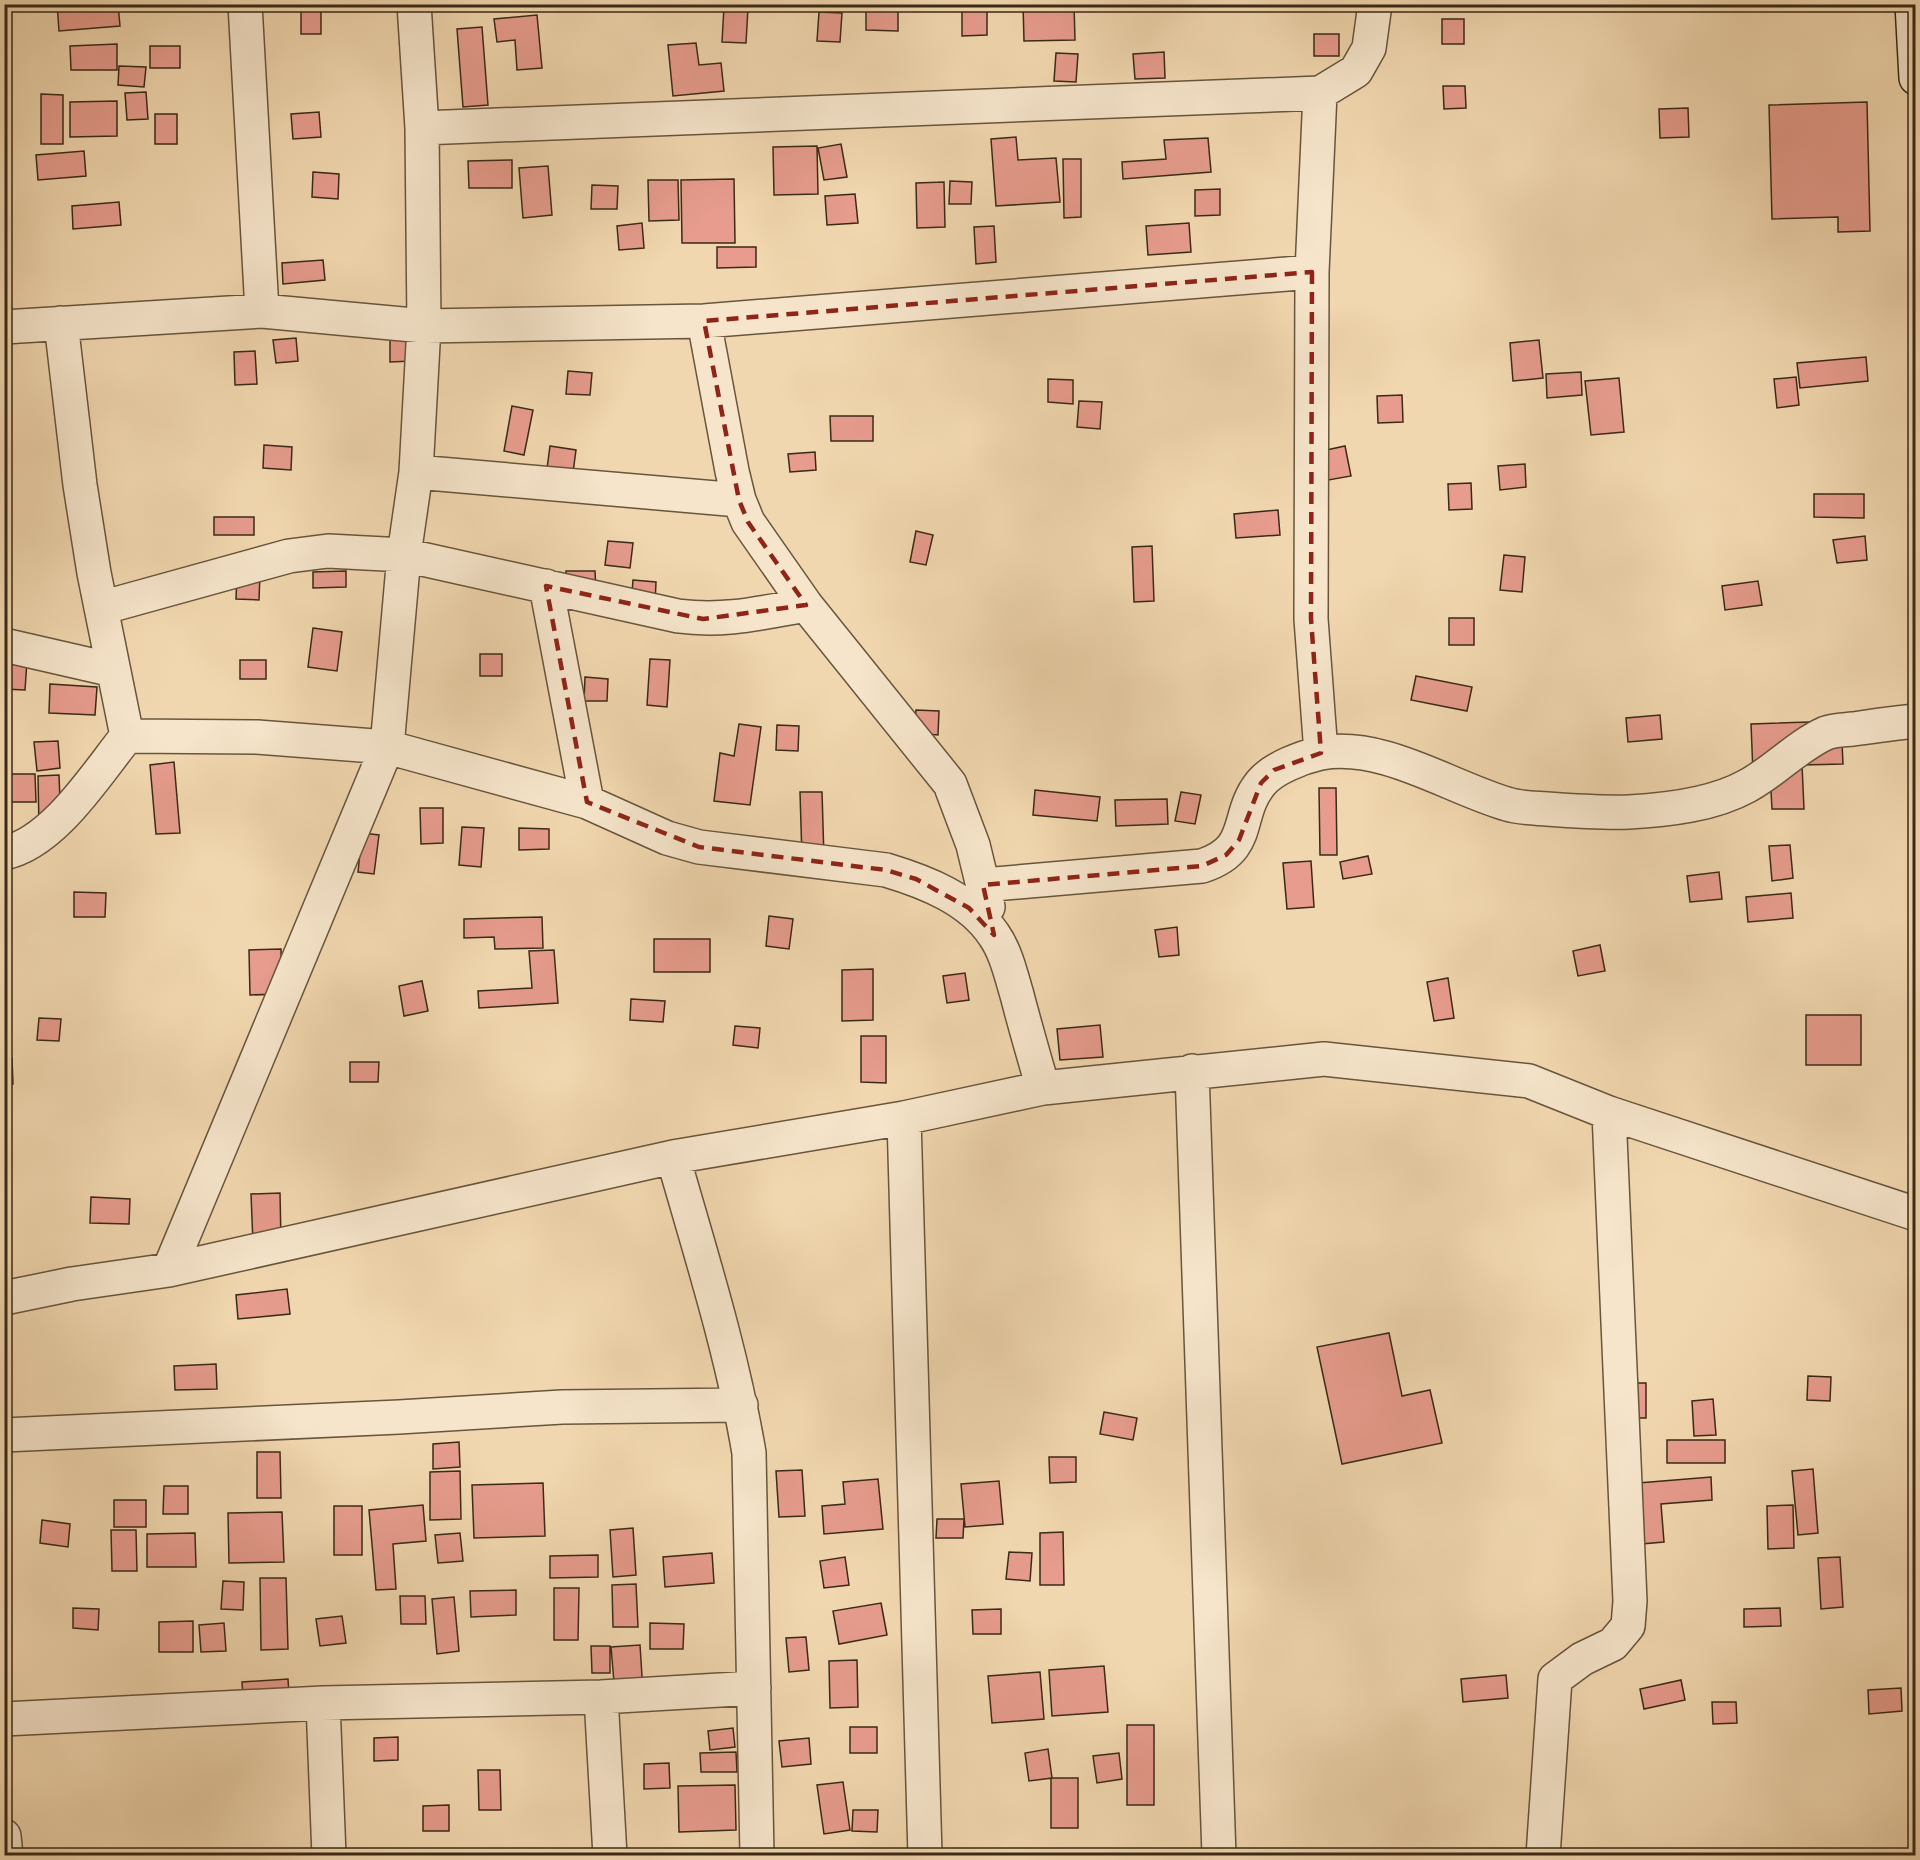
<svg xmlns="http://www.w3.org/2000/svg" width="1920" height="1860" font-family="'EB Garamond',serif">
	<rect width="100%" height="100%" fill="#f1d7af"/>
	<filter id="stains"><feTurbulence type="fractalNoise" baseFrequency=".00333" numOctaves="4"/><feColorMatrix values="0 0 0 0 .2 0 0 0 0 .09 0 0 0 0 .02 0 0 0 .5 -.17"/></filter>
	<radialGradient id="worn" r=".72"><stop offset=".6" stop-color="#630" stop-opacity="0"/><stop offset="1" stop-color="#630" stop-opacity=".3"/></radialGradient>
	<!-- building -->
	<path fill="#e79c8d" stroke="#3a2a16" stroke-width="1.5" d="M57,4H118L120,26L59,31Z
		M866,4H898V31L866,30Z
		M987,4H1009V6L987,7Z
		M1023,4H1074L1075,40L1024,41Z
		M1204,4H1229V10L1204,11Z
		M724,7L748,8L746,43L722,42Z
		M301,11H321V34H301Z
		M962,11H987V35L962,36Z
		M819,12L842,13L840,42L817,41Z
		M537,15L542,68L517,70L515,40L497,42L494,19Z
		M1442,19H1464V44H1442Z
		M482,27L488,105L463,107L457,29Z
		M1314,34H1339V56H1314Z
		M696,43L699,65L721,63L724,91L673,96L668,45Z
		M117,44V70H71L70,46Z
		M150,46H180V68H150Z
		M1164,52L1165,78L1135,79L1133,54Z
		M1056,53L1078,54L1076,82L1054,81Z
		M119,66L146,67L144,87L118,85Z
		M1443,86H1465L1466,108L1444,109Z
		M146,92L148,119L127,120L125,93Z
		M41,94L63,95V144H41Z
		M117,101V136L70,137V102Z
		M1867,102L1870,231L1838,232V217L1772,219L1769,105Z
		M1688,108L1689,137L1660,138L1659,109Z
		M319,112L321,137L293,139L291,114Z
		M155,114H177V144H155Z
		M1016,137L1018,160L1056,158L1060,202L996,206L991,139Z
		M1208,138L1211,172L1123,179L1122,162L1166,159L1164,140Z
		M841,144L847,177L824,180L818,148Z
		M817,146L818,194L774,195L773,147Z
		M84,151L86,176L38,180L36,155Z
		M1063,159H1081V217L1064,218Z
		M512,160V188H469L468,161Z
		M548,166L552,215L523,218L519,168Z
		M313,172L339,174L338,199L312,197Z
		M734,179L735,243H682L681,180Z
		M648,180H678L679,220L649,221Z
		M950,181L972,182L971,204H949Z
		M944,182L945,227L917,228L916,183Z
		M592,185L618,186L617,209H591Z
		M1220,189V215L1195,216V190Z
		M855,194L858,223L827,225L825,196Z
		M119,202L121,225L73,229L72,206Z
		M642,223L644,248L619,250L617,226Z
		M1189,223L1191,252L1148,255L1146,226Z
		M994,226L996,262L976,264L974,227Z
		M717,247H756V267L717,268Z
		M323,260L325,280L283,284L282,263Z
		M412,321V361L390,362V322Z
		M296,338L298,361L276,363L273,340Z
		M1539,340L1543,378L1513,381L1510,343Z
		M255,351L257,384L235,385L234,352Z
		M1866,357L1868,381L1800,388L1797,363Z
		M568,371L592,373L590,395L566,394Z
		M1581,372L1582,395L1547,398L1546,374Z
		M1796,377L1799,405L1777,408L1774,379Z
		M1619,378L1624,432L1591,435L1585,381Z
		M1048,379L1073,380V404L1048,402Z
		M1402,395L1403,422L1378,423L1377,396Z
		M1079,401L1102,402L1100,429L1077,427Z
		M512,406L533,410L524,455L504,451Z
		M830,416H873V441H831Z
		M264,445L292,447L291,470L263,468Z
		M550,446L576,450L572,480L546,476Z
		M1345,446L1351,476L1323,481L1317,452Z
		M815,452L816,470L790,472L788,454Z
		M1525,464L1526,487L1500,490L1498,466Z
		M1471,483L1472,509L1449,510L1448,484Z
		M1814,494H1864V518L1814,517Z
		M1278,510L1280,535L1236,538L1234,514Z
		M214,517H254V535H214Z
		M916,531L933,535L926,565L910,562Z
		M1865,536L1867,560L1837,563L1833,540Z
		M608,541L633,543L630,568L605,565Z
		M1152,546L1154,601L1134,602L1132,547Z
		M1504,555L1525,557L1522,592L1500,590Z
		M346,571V587L313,588V572Z
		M566,571H595L596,591H566Z
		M237,572L260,574L259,600L236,599Z
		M633,580L656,582L655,604H631Z
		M1758,581L1762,605L1725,610L1722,586Z
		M1449,618H1474V645H1449Z
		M313,628L342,632L337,671L308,667Z
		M480,654H502V676H480Z
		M650,659L670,660L667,707L647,705Z
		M4,660L27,661L25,690L4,689Z
		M240,660H266V679H240Z
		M1416,676L1472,687L1467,711L1411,700Z
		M585,677L608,679L607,701H584Z
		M50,684L97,687L95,715L49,713Z
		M916,710L939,711L938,735L914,733Z
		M1660,715L1662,739L1628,742L1626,718Z
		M1841,721L1843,764L1802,765L1804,809H1772L1770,773H1753L1751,724Z
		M739,724L761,727L750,805L714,801L720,753L734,756Z
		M777,725L799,726L798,751L776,750Z
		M58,741L60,768L37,771L34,742Z
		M174,762L180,833L156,834L150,765Z
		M4,774H35L36,802H4Z
		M59,775L61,827H39L38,776Z
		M1319,788H1336L1337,855H1320Z
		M1035,790L1100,797L1097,821L1033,815Z
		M800,792H822L824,858L802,859Z
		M1181,792L1201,795L1195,824L1175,821Z
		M1167,799L1168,824L1116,826L1115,800Z
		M420,808H443V843L421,844Z
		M462,827L484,828L481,867L459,865Z
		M519,828L549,829V849L519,850Z
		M362,833L379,835L374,874L358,872Z
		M1790,845L1793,878L1772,881L1769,846Z
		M1368,856L1372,874L1343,879L1340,862Z
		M1311,861L1314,907L1287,909L1283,863Z
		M1719,872L1722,899L1690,902L1687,876Z
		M74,892L106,893L105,917H74Z
		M1791,893L1793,918L1748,922L1746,897Z
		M769,916L793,919L789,949L766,946Z
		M542,917L543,948L495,949L494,937L464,938V919Z
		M1177,927L1179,955L1159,957L1155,930Z
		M654,939H710V972H654Z
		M1600,945L1605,971L1578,976L1573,951Z
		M281,949L282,994L250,995L249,950Z
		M554,950L558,1003L479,1008L478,991L532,988L529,951Z
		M873,969V1020L842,1021V970Z
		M965,973L969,1000L947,1003L943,976Z
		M1448,978L1454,1018L1434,1021L1427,982Z
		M422,981L428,1011L404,1016L399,986Z
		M631,999L665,1001L663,1022L630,1020Z
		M4,1005H11V1032H4Z
		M1806,1015H1861V1065H1806Z
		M39,1018L61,1019L59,1041L37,1040Z
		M1100,1025L1103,1057L1060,1060L1057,1029Z
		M735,1026L760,1028L758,1048L733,1045Z
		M861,1036H886V1083L861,1082Z
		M4,1058H12L13,1084H4Z
		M350,1062H379L378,1082H350Z
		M280,1193L281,1242L253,1243L251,1194Z
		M91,1197L130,1199L129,1224L90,1223Z
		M287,1289L290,1314L238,1319L236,1295Z
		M1389,1333L1402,1396L1430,1390L1442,1443L1342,1464L1317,1347Z
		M216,1364L217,1389L175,1390L174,1366Z
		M1808,1376L1831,1377L1830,1401L1807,1400Z
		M1619,1383H1646V1418H1620Z
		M1713,1399L1716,1435L1694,1436L1692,1401Z
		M1104,1412L1137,1418L1133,1440L1100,1434Z
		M1667,1440H1725V1463H1667Z
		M459,1442L460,1467L433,1469V1444Z
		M257,1452H280L281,1498H257Z
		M1049,1457H1076V1482L1050,1483Z
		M1813,1469L1818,1533L1798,1535L1792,1471Z
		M802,1470L805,1516L779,1517L776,1471Z
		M460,1471L461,1519L430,1520V1472Z
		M1711,1477L1712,1500L1661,1504L1664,1542L1630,1545L1626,1484Z
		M878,1479L883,1529L824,1534L822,1506L845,1504L843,1482Z
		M999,1481L1003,1524L965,1527L961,1484Z
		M543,1483L545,1536L474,1538L472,1485Z
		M164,1486H188V1514H163Z
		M114,1500H146V1527H114Z
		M423,1505L426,1541L393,1544L396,1589L376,1590L369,1510Z
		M1793,1505L1794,1548L1768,1549L1767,1506Z
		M334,1506H362V1555H334Z
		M282,1512L284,1562L229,1563L228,1513Z
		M937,1519H964L963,1538H936Z
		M42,1520L70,1524L68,1547L40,1543Z
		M633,1528L636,1575L613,1577L610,1530Z
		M111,1530H136L137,1571H112Z
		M1063,1532L1064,1585H1040V1533Z
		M195,1533L196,1567H147V1534Z
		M460,1533L463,1561L438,1563L435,1535Z
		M1009,1552L1032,1553L1030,1581L1006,1579Z
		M712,1553L714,1583L665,1587L663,1557Z
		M598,1555V1577L550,1578V1556Z
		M845,1557L849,1585L824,1588L820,1561Z
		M1840,1557L1843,1607L1821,1609L1818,1558Z
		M260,1578H286L288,1649L261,1650Z
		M223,1581L244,1582L243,1610L221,1609Z
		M636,1584L638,1627H613L612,1585Z
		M554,1588H579L578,1640H554Z
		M516,1590V1615L471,1617L470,1591Z
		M400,1596H425L426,1624H401Z
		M454,1597L459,1651L437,1654L432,1599Z
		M881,1603L887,1635L839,1644L833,1611Z
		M73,1608L99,1609L98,1630L73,1628Z
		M1780,1608L1781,1626L1744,1627V1609Z
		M1001,1609V1634H973L972,1610Z
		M342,1616L346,1643L320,1646L316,1619Z
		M193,1621V1652H159V1622Z
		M224,1623L226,1651L201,1652L199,1625Z
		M650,1623L684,1624L683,1649H650Z
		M806,1637L809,1670L789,1672L786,1638Z
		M640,1645L643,1692L615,1694L611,1647Z
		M591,1646H610V1673H592Z
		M857,1660L858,1707L830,1708L829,1661Z
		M1104,1666L1108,1712L1052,1716L1049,1670Z
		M1040,1672L1044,1719L992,1723L988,1676Z
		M1506,1675L1508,1698L1463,1702L1461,1679Z
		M288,1679L290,1710L244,1714L242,1682Z
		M1681,1680L1685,1700L1644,1709L1640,1689Z
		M1901,1688L1902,1711L1869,1714L1868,1690Z
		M1712,1702H1736L1737,1723L1713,1724Z
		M1127,1725H1154V1805H1127Z
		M850,1727H877V1753H850Z
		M733,1728L735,1747L710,1750L708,1731Z
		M398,1737V1760L374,1761V1738Z
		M809,1738L811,1764L782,1767L779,1741Z
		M1048,1749L1052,1778L1029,1781L1025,1753Z
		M736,1752L737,1772H701L700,1753Z
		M1119,1753L1122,1779L1097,1783L1093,1756Z
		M669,1763L670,1788L644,1789V1764Z
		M478,1770H500L501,1810H479Z
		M1051,1778H1078V1828H1051Z
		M843,1782L850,1830L824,1834L817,1785Z
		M735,1785L736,1830L679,1832L678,1786Z
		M449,1805V1831H423V1806Z
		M853,1810H878L877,1832L852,1831Z"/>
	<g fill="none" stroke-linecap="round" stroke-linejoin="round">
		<!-- street casing -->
		<g stroke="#68553c" stroke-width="36">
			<path id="street" d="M245,4L262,311
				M422,128L1320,93
				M704,321L732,471L739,500L748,522L806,605L950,784L973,845L988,907
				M61,323L80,485L94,573L127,736L257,737L387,747L587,802L667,838L699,847L886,870C926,882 970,899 994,935C1006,952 1011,975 1017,995C1025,1026 1034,1057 1043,1088
				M4,327L262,311L424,326L704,321L1312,272
				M416,472L739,500
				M546,586L587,802
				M101,608L289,556L328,551L404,555L678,616C725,622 760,613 806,605
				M4,645L113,670
				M1321,753L1311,619L1312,272L1320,93L1356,71L1369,48L1375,4
				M4,853C54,843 97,773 127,736
				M983,885L1202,866C1254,849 1234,816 1261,783C1273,768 1303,757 1321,753C1383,742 1449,787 1507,804C1519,808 1534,808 1547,809C1574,811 1601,813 1629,812C1667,810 1713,805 1747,786C1775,771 1797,746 1826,733C1834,730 1844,730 1853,729C1874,726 1895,723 1916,721
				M1192,1071L1219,1856
				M904,1118L925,1856
				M673,1157C701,1255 732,1352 749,1453L757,1856
				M169,1270L387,747L404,555L416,472L424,326L422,128L414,4
				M4,1298L72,1284L169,1270L673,1157L904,1118L1043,1088L1324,1059L1529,1081L1609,1113L1916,1214
				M4,1435L399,1417L562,1407L741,1405
				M601,1697L610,1856
				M323,1703L329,1856
				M4,1719L323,1703L601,1697L754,1688
				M4,1836L6,1856
				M1543,1856L1555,1679L1582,1659L1613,1644L1628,1626L1630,1601L1609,1113"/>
		</g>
		<!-- secondary casing -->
		<g stroke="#3a2a16" stroke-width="36">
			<path id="secondary" d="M1912,4L1916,78"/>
		</g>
		<!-- street -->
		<use href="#street" stroke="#f6e5cb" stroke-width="33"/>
		<!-- secondary -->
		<use href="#secondary" stroke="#f6e5cb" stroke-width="33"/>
	</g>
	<!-- marked area -->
	<path fill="none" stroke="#8f2418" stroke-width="4.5" stroke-dasharray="12 8" stroke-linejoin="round" d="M1312,272L1311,619L1321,753L1274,770L1261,783L1239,840L1226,855L1202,866L983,885L994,935L969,908L916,879L886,870L699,847L587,802L546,586L703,619L806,605L748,522L739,500L704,321Z"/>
	<!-- margin -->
	<rect width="1920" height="1860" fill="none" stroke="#f1d7af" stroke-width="24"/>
	<rect x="6" y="6" width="1908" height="1848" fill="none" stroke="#3a2a16" stroke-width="3"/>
	<rect x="12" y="12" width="1896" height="1836" fill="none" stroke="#3a2a16" stroke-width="1.5"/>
	<rect width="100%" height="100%" filter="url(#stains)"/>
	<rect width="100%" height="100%" fill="url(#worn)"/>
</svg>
